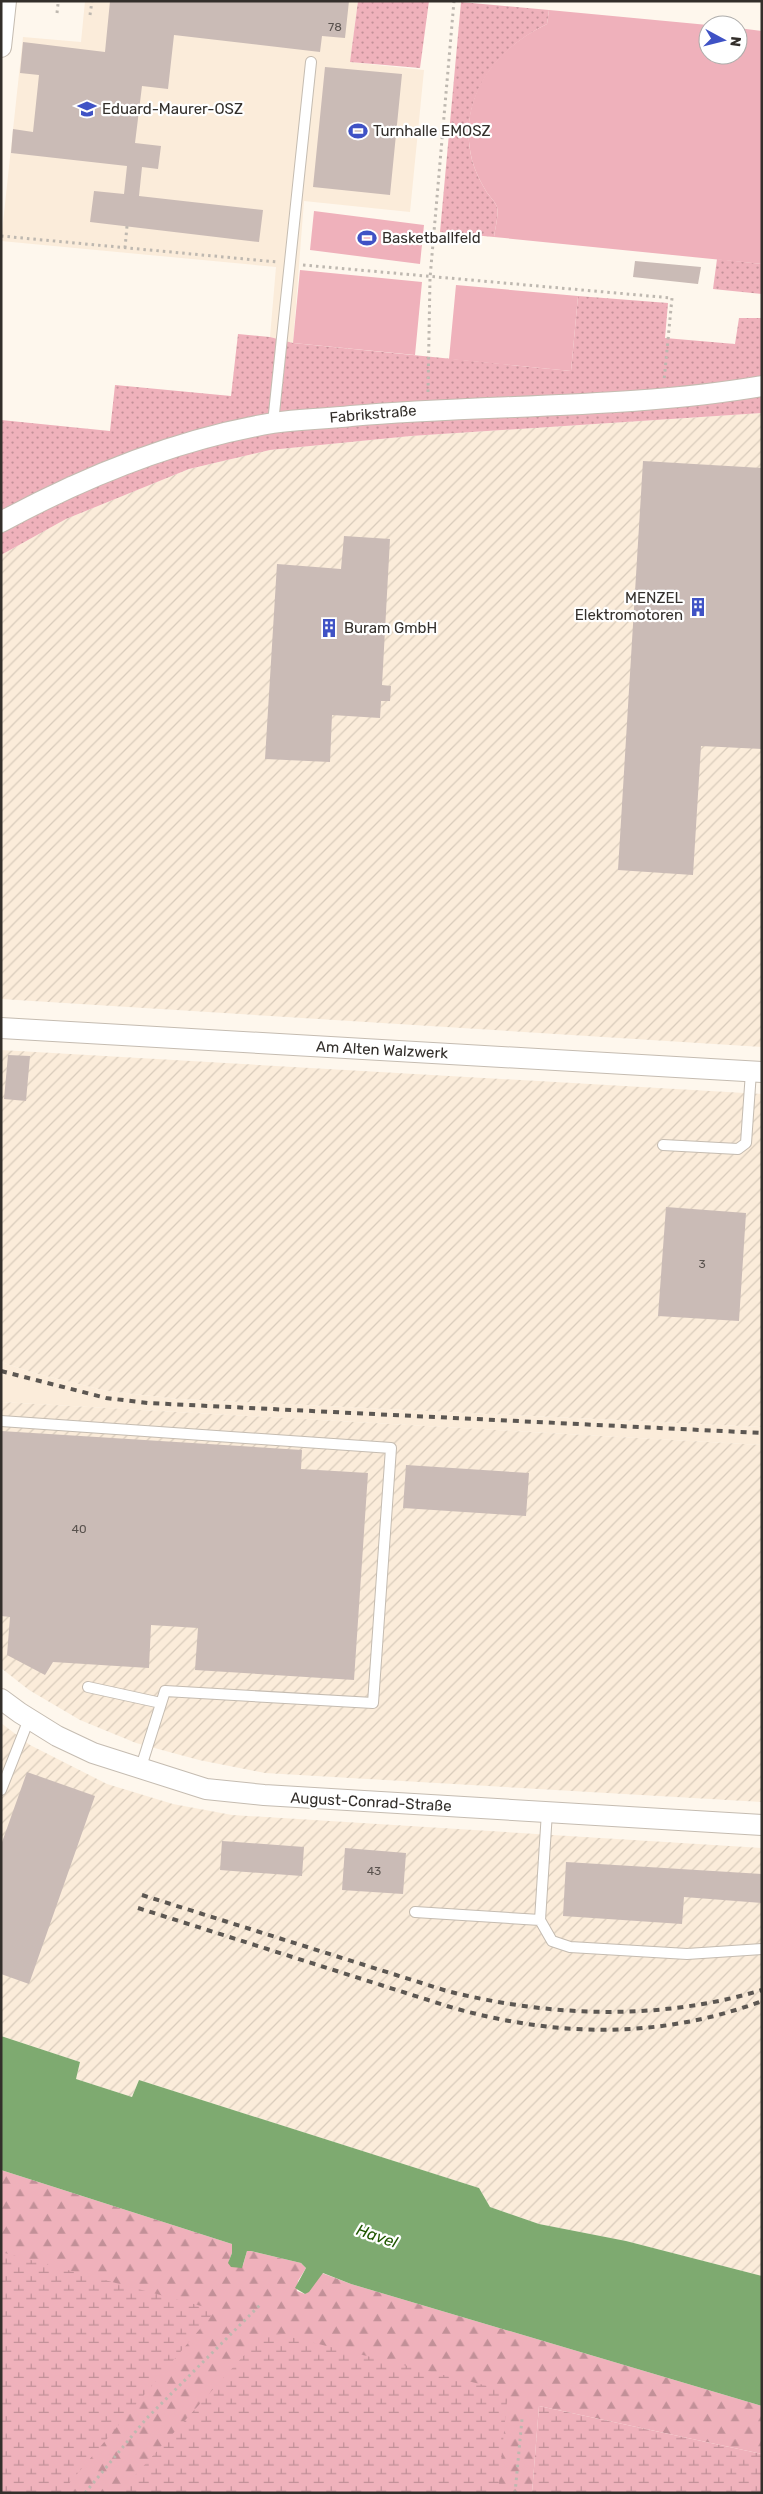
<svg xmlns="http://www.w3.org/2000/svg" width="763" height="2494" font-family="Rubik,sans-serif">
	<defs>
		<pattern id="industrial-furrows" width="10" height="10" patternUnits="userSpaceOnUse" patternTransform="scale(1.25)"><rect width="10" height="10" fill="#fbecda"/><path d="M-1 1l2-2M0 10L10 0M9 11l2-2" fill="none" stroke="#d8cbbb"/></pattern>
		<pattern id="grass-dots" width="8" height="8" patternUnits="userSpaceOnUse" patternTransform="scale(1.25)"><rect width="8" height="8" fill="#efb1bb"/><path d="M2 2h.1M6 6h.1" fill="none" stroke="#c29098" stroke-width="1.8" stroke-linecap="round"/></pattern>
		<pattern id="forest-firs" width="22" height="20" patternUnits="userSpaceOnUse" patternTransform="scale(1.25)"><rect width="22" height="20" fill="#efb1bb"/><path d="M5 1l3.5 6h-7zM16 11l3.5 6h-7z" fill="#c29098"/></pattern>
		<pattern id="wetland-marsh" width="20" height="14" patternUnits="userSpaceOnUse" patternTransform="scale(1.25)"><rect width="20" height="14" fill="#efb1bb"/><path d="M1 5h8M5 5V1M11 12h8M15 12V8" fill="none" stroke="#c29098"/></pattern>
	</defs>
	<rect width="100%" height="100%" fill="#fef7ed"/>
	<!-- built -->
	<path fill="#fbecda" d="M85,1H358L350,62L424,70L410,212L304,201L293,343L270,337L276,267L1,241L23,37L81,42Z
		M1,1362L34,1373L107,1391L179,1399L762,1427V1445L1,1402Z"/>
	<!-- industrial -->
	<path fill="url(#industrial-furrows)" d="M762,413V1047L1,999V555L66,519L189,469L270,450L411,436Z
		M1,1050L762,1094V1427L179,1399L107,1391L34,1373L1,1362Z
		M1,1402L762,1445V1802L265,1773L199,1760L136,1743L80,1720L29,1690L1,1668Z
		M1,1723L30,1745L107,1784L173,1804L232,1815L762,1848V2276L626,2241L539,2224L490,2207L479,2188L139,2080L132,2097L76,2079L80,2062L1,2036Z"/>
	<!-- grass -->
	<path fill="url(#grass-dots)" d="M358,1H429L420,68L350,62Z
		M461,2L549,10L547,24C495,49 457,99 472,160C475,171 480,181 486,191C489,196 495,201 497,207C499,214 495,229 494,237L440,232Z
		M717,259L762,264V294L713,289Z
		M578,296L668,303L665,338L735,344L739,318H762V413L411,436L270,450L189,469L66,519L1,555V420L110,431L115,385L231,396L238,334L270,337L293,343L571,371Z"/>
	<!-- forest -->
	<path fill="url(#forest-firs)" d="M1,2170L232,2244V2253L229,2261L243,2265L247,2251H251L301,2263L306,2268L298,2281L297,2291L305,2294L322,2273L351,2284L762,2406V2454L539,2406L532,2493H1Z"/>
	<!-- wetland -->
	<path fill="url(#wetland-marsh)" d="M1,2252L216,2310L61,2493H1Z
		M266,2331L508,2391L498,2493H119Z
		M539,2406L762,2454V2493H532Z"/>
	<!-- pitch -->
	<path fill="#efb1bb" d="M549,10L708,25V55H738V28L762,31V264L494,237C495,229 499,214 497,207C495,201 489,196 486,191C480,181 475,171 472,160C457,98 494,49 547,24Z
		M314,211L424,225L420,264L310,250Z
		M300,270L422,282L415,355L293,343Z
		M456,285L578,296L571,371L449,359Z"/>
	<!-- water -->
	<path fill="#7eaa70" d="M1,2036L80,2062L76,2079L132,2097L139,2080L479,2188L490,2207L539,2224L626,2241L762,2276V2406L351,2284L323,2273L309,2292L305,2294L295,2288L306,2268L301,2263L251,2251H247L242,2268L231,2267L228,2263L232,2253V2244L1,2170Z"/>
	<!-- building -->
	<path fill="#cabbb6" d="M110,1H349L345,38L322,36L320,52L174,35L168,89L142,86L135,143L161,146L158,169L142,167L139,196L263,210L259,242L90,222L94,191L124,194L127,166L11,153L13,129L33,132L39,75L20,73L23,42L105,52Z
		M325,67L402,74L390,195L313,187Z
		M635,261L701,267L698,284L633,277Z
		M643,461L762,468V749L701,746L693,875L618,870Z
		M344,536L390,539L382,685L391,686L390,701H381L380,718L332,715L330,762L265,759L277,564L341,569Z
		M8,1055L30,1056L26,1101L4,1099Z
		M666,1207L746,1213L739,1321L658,1316Z
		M1,1431L302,1450L301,1469L368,1473L354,1680L195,1670L198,1628L151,1625L149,1668L53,1662L45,1675L7,1655L10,1617L1,1616Z
		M406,1465L529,1473L526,1516L403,1508Z
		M27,1772L95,1796L29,1984L1,1974V1845Z
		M222,1841L304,1847L302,1876L220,1870Z
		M345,1848L406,1853L403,1894L342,1890Z
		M566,1862L762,1874V1903L684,1897L682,1924L563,1916Z"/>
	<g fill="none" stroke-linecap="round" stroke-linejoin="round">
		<!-- lane casing -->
		<g stroke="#c5bcb1" stroke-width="12">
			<path id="lane" d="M273,423L311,62
				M663,1145L738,1149L746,1143L751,1072
				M1,1421L391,1448L373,1703L165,1691L140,1770
				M88,1687L161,1703
				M1,1790L29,1719
				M547,1812L540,1920L552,1941L570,1947L687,1954L762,1949
				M415,1912L540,1920"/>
		</g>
		<!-- street casing -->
		<g stroke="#c5bcb1" stroke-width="22">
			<path id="street" d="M1,47L6,1
				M1,522C86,476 177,439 273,423C299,419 325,419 351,416C488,404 627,409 762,386
				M1,1028L762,1072
				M1,1699L20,1713L57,1736L93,1753L206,1789L264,1795L762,1825"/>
		</g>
		<!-- path -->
		<path stroke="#beb8b0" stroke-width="3" stroke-dasharray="2.5 4" stroke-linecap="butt" d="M57,13L58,4
			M90,15L92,1
			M1,236L277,262
			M125,248L127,226
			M303,265L672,298L664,381
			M428,392L430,278L454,1
			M85,2493L146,2419L260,2305
			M515,2493L522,2419"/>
		<!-- lane -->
		<use href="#lane" stroke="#fff" stroke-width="10"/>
		<!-- street -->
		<use href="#street" stroke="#fff" stroke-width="20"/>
		<!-- rail -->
		<path stroke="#5c5752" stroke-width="4" stroke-dasharray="6 6" stroke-linecap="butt" d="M1,1371L106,1398L148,1403L762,1433
			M142,1895L447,1991C550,2017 659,2021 762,1990
			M138,1908L447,2006C552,2037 658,2040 762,2001"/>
	</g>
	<!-- icons -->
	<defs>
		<g id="school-bare" transform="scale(1.5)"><path d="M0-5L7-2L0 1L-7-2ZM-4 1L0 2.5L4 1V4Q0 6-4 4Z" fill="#3f52c5" stroke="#fff" stroke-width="2.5" paint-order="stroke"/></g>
		<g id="stadium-bare" transform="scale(1.5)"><path d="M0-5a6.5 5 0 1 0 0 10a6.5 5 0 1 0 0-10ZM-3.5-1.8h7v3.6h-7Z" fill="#3f52c5" stroke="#fff" stroke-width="2.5" paint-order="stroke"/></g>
		<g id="building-bare" transform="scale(1.5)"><path d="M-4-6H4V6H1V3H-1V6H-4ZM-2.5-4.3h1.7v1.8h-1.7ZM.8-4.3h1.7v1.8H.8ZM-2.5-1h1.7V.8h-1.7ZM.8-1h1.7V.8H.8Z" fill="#3f52c5" stroke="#fff" stroke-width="2.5" paint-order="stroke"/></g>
	</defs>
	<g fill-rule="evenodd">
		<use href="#school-bare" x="87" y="109"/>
		<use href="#stadium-bare" x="358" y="131"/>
		<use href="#stadium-bare" x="367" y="238"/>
		<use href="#building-bare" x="698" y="607"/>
		<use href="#building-bare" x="329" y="628"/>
	</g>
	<g text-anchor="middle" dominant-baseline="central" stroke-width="4.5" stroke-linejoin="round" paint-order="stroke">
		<!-- number labels -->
		<g font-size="12" fill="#59524e">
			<text x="335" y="27">78</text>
			<text x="702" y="1264">3</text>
			<text x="79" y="1529">40</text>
			<text x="374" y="1871">43</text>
		</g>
		<!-- poi labels -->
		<g font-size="15" fill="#332f2b" stroke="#fff" text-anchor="start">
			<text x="102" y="109">Eduard-Maurer-OSZ</text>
			<text x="373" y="131">Turnhalle EMOSZ</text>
			<text x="382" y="238">Basketballfeld</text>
			<text x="683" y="598" text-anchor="end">MENZEL<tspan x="683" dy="17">Elektromotoren</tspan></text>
			<text x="344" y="628">Buram GmbH</text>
		</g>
		<!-- street labels -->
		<g font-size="15" fill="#332f2b" stroke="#fff">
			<text transform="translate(373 414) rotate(-5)">Fabrikstraße</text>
			<text transform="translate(382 1050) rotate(3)">Am Alten Walzwerk</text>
			<text transform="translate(371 1802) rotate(3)">August-Conrad-Straße</text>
		</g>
		<!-- water labels -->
		<g font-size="16" font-style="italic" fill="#205700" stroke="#fff">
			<text transform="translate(377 2236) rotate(19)">Havel</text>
		</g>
	</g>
	<!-- border -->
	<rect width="763" height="2494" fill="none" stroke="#332f2b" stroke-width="5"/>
	<!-- north arrow -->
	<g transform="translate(723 40) rotate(97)"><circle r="24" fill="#ffffff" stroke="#adacaa"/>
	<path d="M0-4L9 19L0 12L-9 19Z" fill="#3f52c5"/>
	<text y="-8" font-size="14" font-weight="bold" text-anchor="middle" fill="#332f2b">N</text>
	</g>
</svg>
